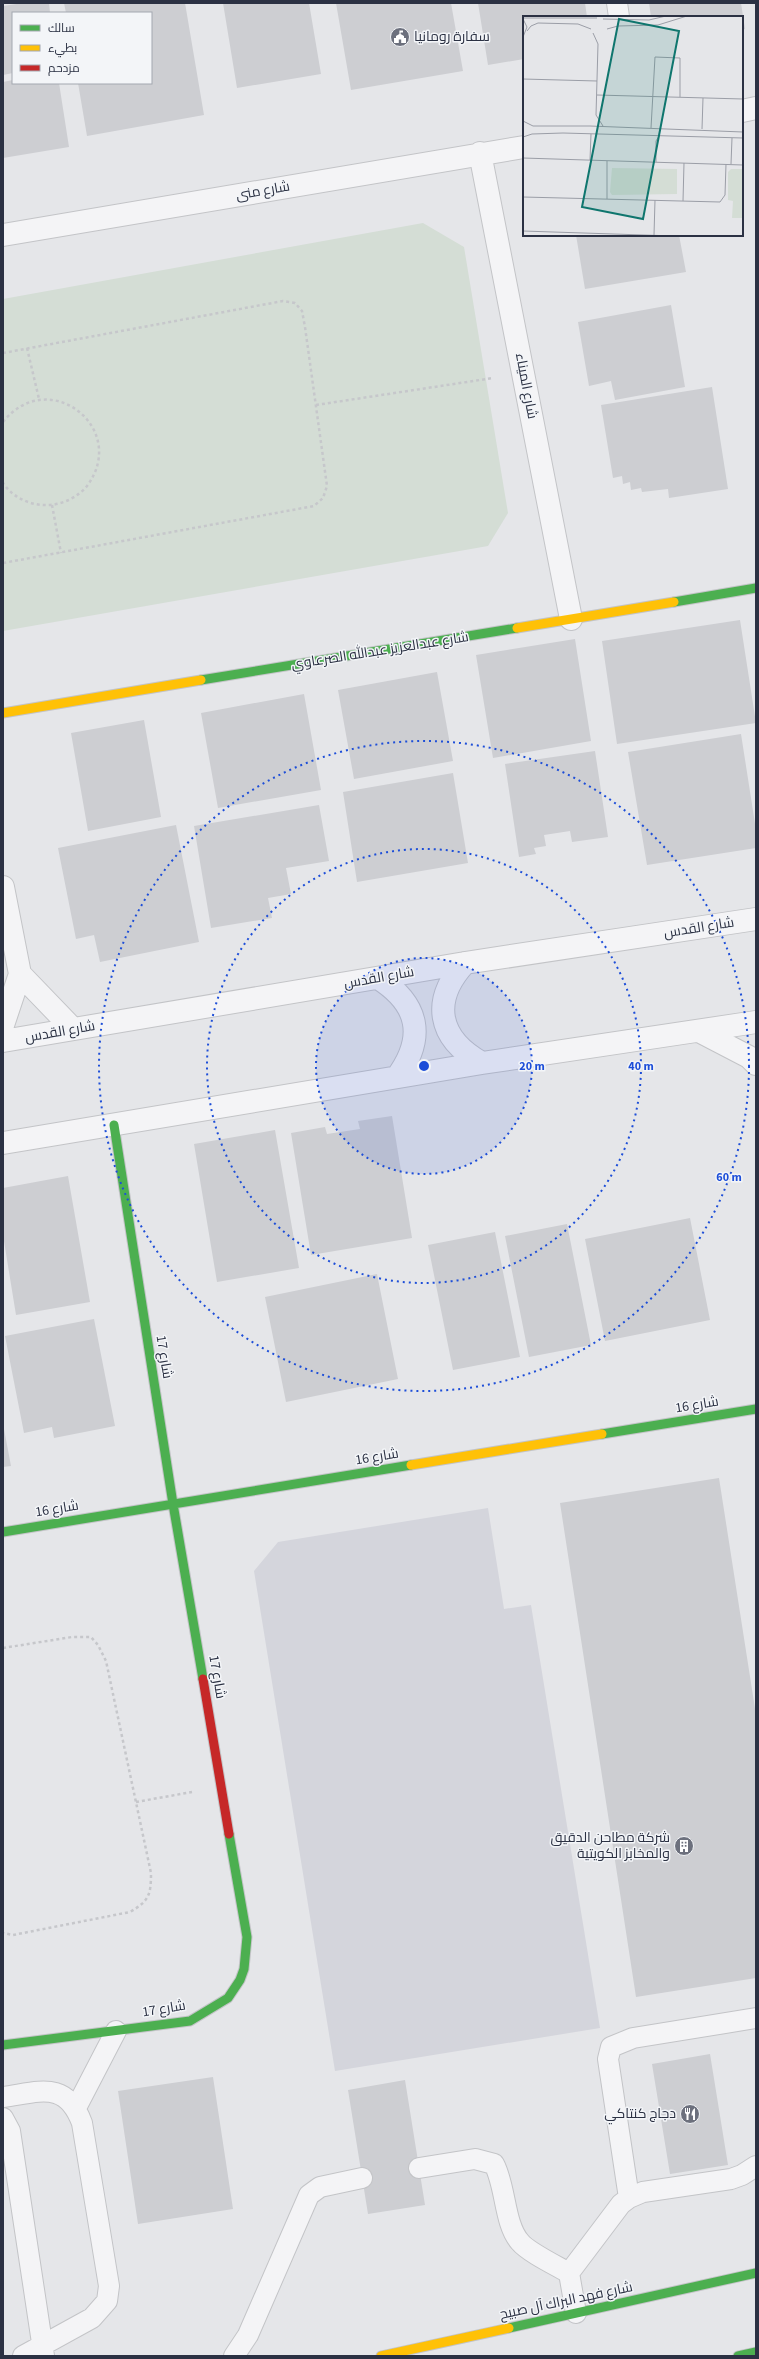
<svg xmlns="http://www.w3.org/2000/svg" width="759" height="2359" font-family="'Source Sans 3',Cairo,sans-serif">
	<rect width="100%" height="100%" fill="#e5e6e9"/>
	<!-- built -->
	<path fill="#d4d5dc" d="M488,1508L504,1609L531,1605L600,2028L335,2071L254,1571L278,1542Z"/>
	<!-- green -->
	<path fill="#d4ddd5" d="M423,223L464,247L508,513L488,546L3,631V299Z"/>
	<!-- building -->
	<path fill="#cdced2" d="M23,3H49L50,13H13V73L3,75V6Z
		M64,3H185L204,115L87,136L78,83H151V13H66Z
		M223,3H309L321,74L237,88Z
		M336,3H451L463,71L351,90Z
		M478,3H585L587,17H524V59L488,65Z
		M649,3H741L745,29L742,30V17H651Z
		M13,80V83H59L69,147L3,158V82Z
		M576,235H679L686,272L585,289Z
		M671,305L685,387L615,400L611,381L589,386L578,322Z
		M712,387L728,489L669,498L668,489L642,492L641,488L631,490L630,482L623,484L622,476L613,478L601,405Z
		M740,620L756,723L617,744L602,641Z
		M575,639L591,741L493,758L476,655Z
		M437,672L453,761L354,779L338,690Z
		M304,694L321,790L218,808L201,713Z
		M144,720L161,817L88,831L71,733Z
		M741,734L756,830V848L647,865L628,752Z
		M595,751L608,837L572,842L570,831L544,835L546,846L534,848L536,854L519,857L505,764Z
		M453,773L468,863L357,882L343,792Z
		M319,805L329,861L286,868L291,894L268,898L272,918L211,928L194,826Z
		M176,825L199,942L100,962L94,935L76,939L58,848Z
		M392,1116L412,1238L311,1255L291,1133L325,1127L327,1134L360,1129L358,1121Z
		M275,1130L299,1268L217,1282L194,1144Z
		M68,1176L90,1302L16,1315L3,1235V1188Z
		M690,1218L710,1320L605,1341L585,1239Z
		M567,1224L591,1345L529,1357L505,1236Z
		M495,1232L520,1357L453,1370L428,1245Z
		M377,1274L398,1379L286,1402L265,1297Z
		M94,1319L115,1426L54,1438L52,1427L24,1433L5,1336Z
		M4,1429L11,1466L3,1467V1430Z
		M719,1478L756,1715V1978L636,1997L560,1503Z
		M710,2054L728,2165L670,2174L652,2064Z
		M213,2077L233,2209L138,2224L118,2091Z
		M405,2080L425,2205L368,2214L348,2090Z"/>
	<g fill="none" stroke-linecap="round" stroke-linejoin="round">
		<!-- lane casing -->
		<g stroke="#c3c4c7" stroke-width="22">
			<path id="lane" d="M617,3L619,17
				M3,2097C40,2092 66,2080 82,2123L109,2286L107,2301L92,2318L23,2356
				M76,2108L116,2031
				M3,2118L10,2131L44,2356
				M419,2168L475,2159L494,2164C506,2186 504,2224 520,2242C528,2252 557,2266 569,2273
				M629,2198L608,2059L611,2047L633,2038L756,2018
				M576,2313L569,2273L621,2204L629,2198L643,2192L731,2179L742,2175L756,2166
				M234,2356L248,2335L309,2195L320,2187L362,2178"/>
		</g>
		<!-- street casing -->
		<g stroke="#c3c4c7" stroke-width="24">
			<path id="street" d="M742,111L756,108
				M480,153L571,619
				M3,235L524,147
				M3,887L20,974L3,1025
				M465,963C431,1000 437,1038 482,1063
				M20,974L73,1029
				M378,978C419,1004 426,1037 397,1077
				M699,1031L749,1057L756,1064
				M3,1041L465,963L756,919
				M3,1143L482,1063L756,1022"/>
		</g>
		<!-- fast casing -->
		<g stroke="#c3c4c7" stroke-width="11">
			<path id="fast" d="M674,602L756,588
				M201,680L517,628
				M114,1125L173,1504L203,1679
				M602,1434L756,1409
				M3,1532L411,1465
				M3,2045L190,2021L228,1998L240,1980L244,1969L247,1937L229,1834
				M509,2328L756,2273
				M738,2356L756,2352"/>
		</g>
		<!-- slow casing -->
		<g stroke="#c3c4c7" stroke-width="11">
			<path id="slow" d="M517,628L674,602
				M3,713L201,680
				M411,1465L602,1434
				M381,2356L509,2328"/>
		</g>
		<!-- jam casing -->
		<g stroke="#c3c4c7" stroke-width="11">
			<path id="jam" d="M203,1679L229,1834"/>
		</g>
		<!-- path -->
		<path stroke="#c6c7cb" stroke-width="2.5" stroke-dasharray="3 3" stroke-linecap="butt" d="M27,348L39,399
			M3,353L283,301L295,303L302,311L305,327L327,486L323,498L314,506L3,563
			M316,405L493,378
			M3,422C48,365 130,428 87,486C79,496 64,504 50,505C32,506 14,499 3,483
			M52,505L61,553
			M3,1648L72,1637H91L98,1645L106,1661L151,1873C151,1895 149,1901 130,1912L13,1935L3,1933
			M136,1802L192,1792"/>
		<!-- lane -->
		<use href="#lane" stroke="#f4f4f6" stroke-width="20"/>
		<!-- street -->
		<use href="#street" stroke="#f4f4f6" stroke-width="22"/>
		<!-- fast -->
		<use href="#fast" stroke="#4caf50" stroke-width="9"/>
		<!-- slow -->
		<use href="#slow" stroke="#ffc107" stroke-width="9"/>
		<!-- jam -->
		<use href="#jam" stroke="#c62828" stroke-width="9"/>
	</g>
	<!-- distance rings -->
	<circle cx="424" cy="1066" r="108" fill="#1d4ed8" fill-opacity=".12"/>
	<g fill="none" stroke="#1d4ed8" stroke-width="2" stroke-dasharray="2 4">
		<circle cx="424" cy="1066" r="108"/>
		<circle cx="424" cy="1066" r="217"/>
		<circle cx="424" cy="1066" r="325"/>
	</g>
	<!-- icons -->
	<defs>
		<g id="civic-disc" transform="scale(1)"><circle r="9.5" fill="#6c707d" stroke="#f3f5f8"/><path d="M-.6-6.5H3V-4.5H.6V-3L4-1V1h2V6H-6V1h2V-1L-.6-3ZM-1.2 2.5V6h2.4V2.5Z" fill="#fff"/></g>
		<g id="building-disc" transform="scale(1)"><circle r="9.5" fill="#6c707d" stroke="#f3f5f8"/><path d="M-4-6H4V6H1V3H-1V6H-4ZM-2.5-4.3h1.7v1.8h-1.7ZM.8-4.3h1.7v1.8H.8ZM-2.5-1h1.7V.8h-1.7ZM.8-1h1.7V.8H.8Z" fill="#fff"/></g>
		<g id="restaurant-disc" transform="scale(1)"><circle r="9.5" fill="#6c707d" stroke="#f3f5f8"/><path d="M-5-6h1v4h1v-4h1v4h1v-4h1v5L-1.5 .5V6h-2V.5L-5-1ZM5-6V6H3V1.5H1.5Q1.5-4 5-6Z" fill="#fff"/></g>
	</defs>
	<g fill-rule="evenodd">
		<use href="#civic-disc" x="400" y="37"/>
		<use href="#building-disc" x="684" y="1846"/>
		<use href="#restaurant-disc" x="690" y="2114"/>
	</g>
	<g text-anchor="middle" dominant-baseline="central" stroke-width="3" stroke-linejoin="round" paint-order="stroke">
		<!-- poi labels -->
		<g font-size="14" fill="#2b3143" stroke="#f3f5f8" text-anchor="end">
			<text x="414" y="37" text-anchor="start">سفارة رومانيا</text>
			<text x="670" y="1838">شركة مطاحن الدقيق<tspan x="670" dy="16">والمخابز الكويتية</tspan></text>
			<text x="676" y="2114">دجاج كنتاكي</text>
		</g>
		<!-- street labels -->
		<g font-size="14" fill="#2b3143" stroke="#f3f5f8">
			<text transform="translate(263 191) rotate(-10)">شارع منى</text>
			<text transform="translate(526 386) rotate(79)">شارع الميناء</text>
			<text transform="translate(380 651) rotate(-9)">شارع عبدالعزيز عبدالله الصرعاوي</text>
			<text transform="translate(699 928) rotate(-9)">شارع القدس</text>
			<text transform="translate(379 978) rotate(-10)">شارع القدس</text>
			<text transform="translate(60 1032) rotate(-10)">شارع القدس</text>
			<text transform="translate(164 1357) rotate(81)">شارع 17</text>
			<text transform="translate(697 1405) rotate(-9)">شارع 16</text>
			<text transform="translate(377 1457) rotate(-9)">شارع 16</text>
			<text transform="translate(57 1509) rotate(-9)">شارع 16</text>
			<text transform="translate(217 1677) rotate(80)">شارع 17</text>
			<text transform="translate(164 2009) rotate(-9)">شارع 17</text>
			<text transform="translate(566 2301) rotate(-12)">شارع فهد البراك آل صبيح</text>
		</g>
	</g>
	<!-- overview -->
	<g transform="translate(523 16)">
		<rect width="220" height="220" fill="#e5e6e9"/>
		<path d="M89,152L154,153V178L89,179L87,176ZM208,153H220V202H209L210,185L205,184V156Z" fill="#d4ddd5"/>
		<path fill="none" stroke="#9b9ea7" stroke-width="1" d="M0,2H74M0,3L4,11L0,21M80,3L126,4L143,0M84,13L95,10L135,9L164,0M4,15L8,10L15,7L55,8L68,13M70,17L75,28L73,99L80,110M0,63L74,65M74,79L220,83M0,105L10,110H67L220,116M128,112L132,41L157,42V81M179,113L180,82M0,121L9,118L40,117L220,122M0,142L220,149M67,144L68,118M84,145V183M133,146V125L136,120M208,148L209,122M0,181L197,186L202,179L203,148M160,185L161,147M0,215L151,220M131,219L132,184"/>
		<path fill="#0f766e" fill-opacity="0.15" stroke="#0f766e" stroke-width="2" d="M96,3L156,15L120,203L59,191Z"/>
		<rect width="220" height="220" fill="none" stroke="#2b3143" stroke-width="2"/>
	</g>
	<circle cx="424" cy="1066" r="6" fill="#1d4ed8" stroke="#f3f5f8" stroke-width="2"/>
	<g font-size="12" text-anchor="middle" font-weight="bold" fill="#1d4ed8" stroke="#f3f5f8" stroke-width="3" stroke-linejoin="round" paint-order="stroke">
		<text x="532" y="1070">20 m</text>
		<text x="641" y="1070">40 m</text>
		<text x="729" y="1181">60 m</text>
	</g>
	<!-- border -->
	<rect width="759" height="2359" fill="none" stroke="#2b3143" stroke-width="8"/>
	<!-- legend -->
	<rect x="12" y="12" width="140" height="72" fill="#f3f5f8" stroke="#a3a7b0"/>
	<rect x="20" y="25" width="20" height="6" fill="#4caf50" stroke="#a3a7b0"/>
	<text x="48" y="32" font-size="12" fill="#2b3143">سالك</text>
	<rect x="20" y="45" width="20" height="6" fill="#ffc107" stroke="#a3a7b0"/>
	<text x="48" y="52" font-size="12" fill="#2b3143">بطيء</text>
	<rect x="20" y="65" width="20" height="6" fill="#c62828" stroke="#a3a7b0"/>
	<text x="48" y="72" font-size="12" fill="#2b3143">مزدحم</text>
</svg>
